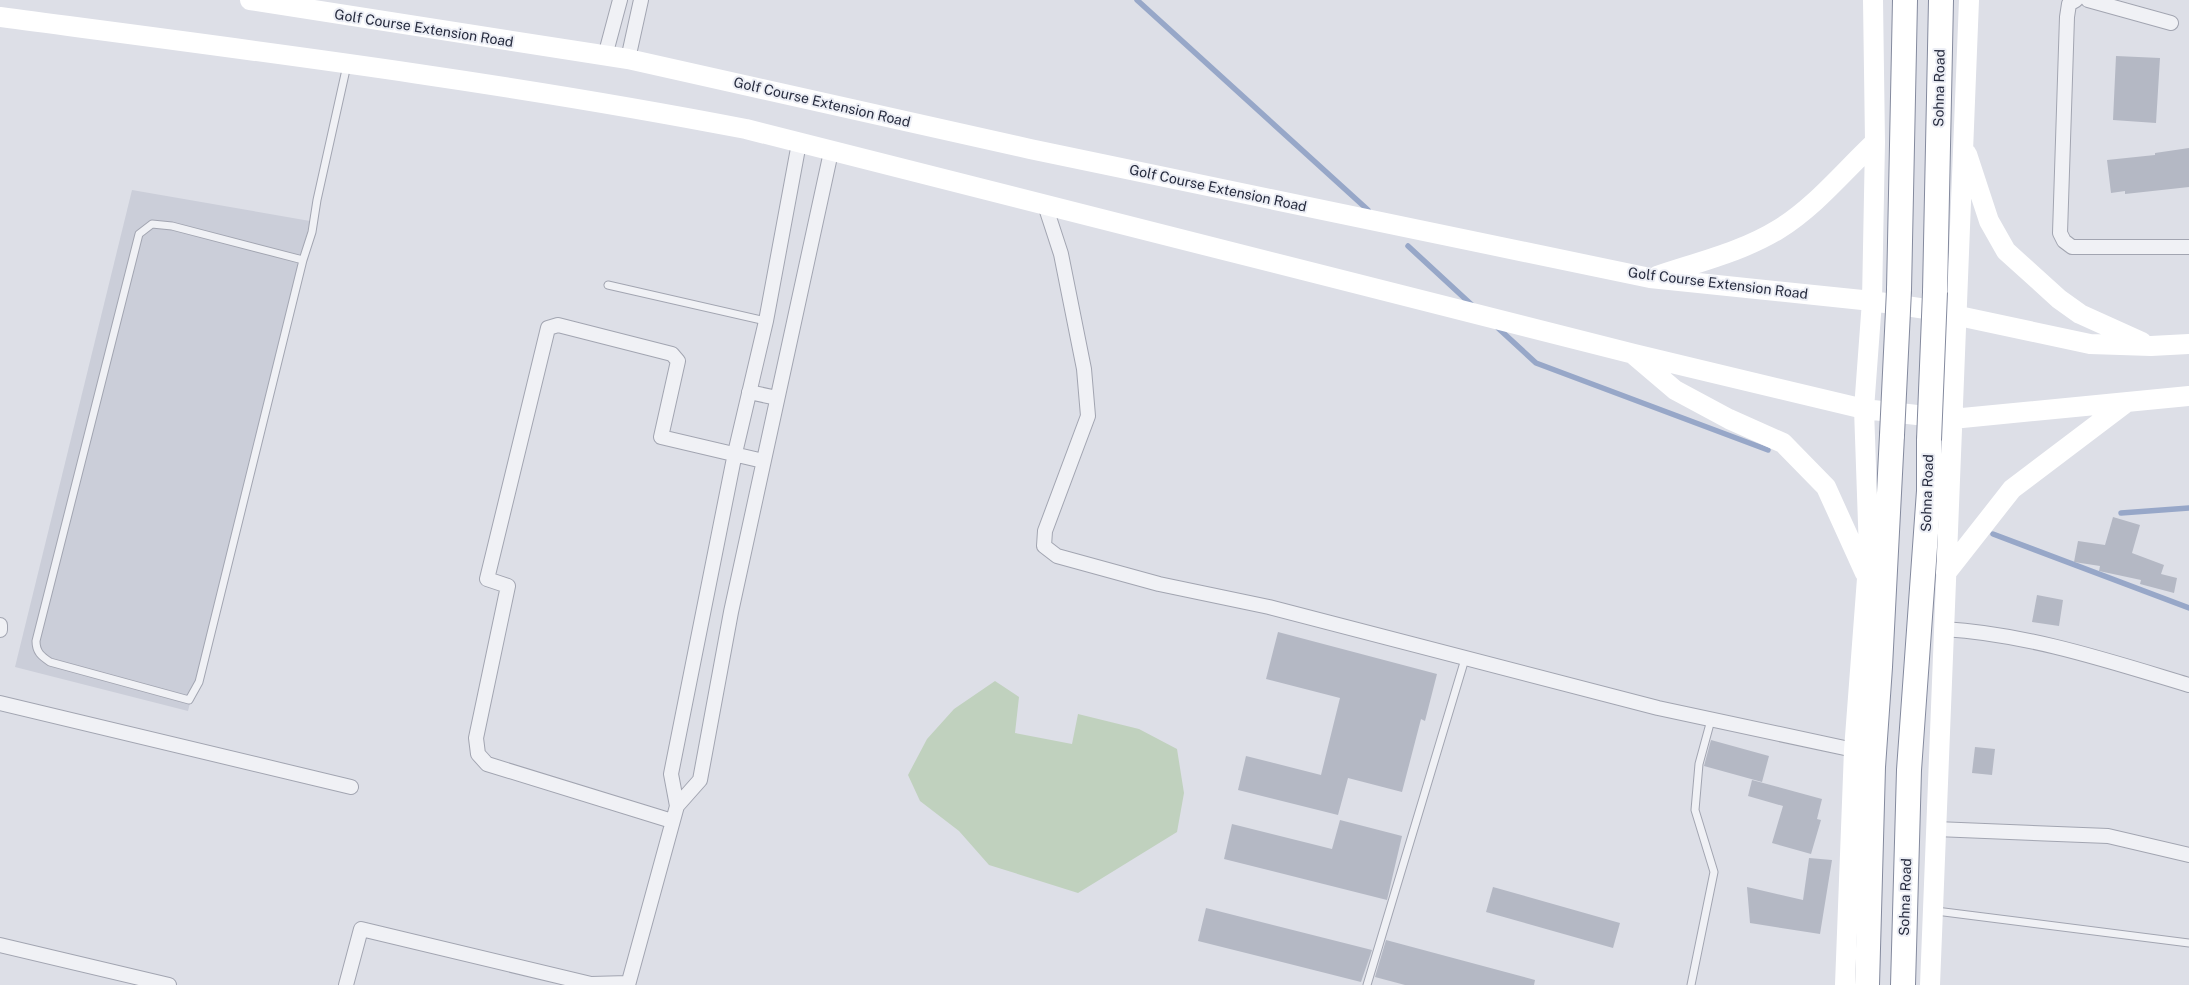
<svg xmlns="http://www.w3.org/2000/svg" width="2189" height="985" font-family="'Public Sans',sans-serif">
	<rect width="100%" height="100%" fill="#dddfe7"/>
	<!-- built -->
	<path fill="#cbced9" d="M132,190L310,221L188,711L15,667Z"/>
	<!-- green -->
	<path fill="#c0d1be" d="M995,681L1019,697L1015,733L1072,744L1078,714L1139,729L1177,749L1184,793L1177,832L1078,893L989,865L959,831L920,801L908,775L927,739L954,709Z"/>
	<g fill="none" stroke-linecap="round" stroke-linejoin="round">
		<!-- stream -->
		<path stroke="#97a7c8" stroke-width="5.5" d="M1137,0L1368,210
			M1408,246L1473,306
			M1498,328L1536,363L1768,450
			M2121,513L2189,508
			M1993,534L2189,608"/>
	</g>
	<!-- building -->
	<path fill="#b4b8c4" d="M2116,56L2160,58L2156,123L2113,120Z
		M2189,148V187L2125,194V191L2111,193L2107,160L2155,155V153Z
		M2113,517L2140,525L2132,553L2164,565L2161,574L2177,578L2174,593L2140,584L2141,580L2099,571L2100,566L2074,562L2078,541L2105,545Z
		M2037,595L2063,600L2059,626L2032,622Z
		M1278,632L1437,674L1425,721L1421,719L1402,792L1348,778L1338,815L1238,790L1246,756L1321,775L1340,698L1266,679Z
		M1711,740L1769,756L1762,782L1704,766Z
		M1975,747L1995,749L1992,775L1972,773Z
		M1752,780L1822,799L1817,819L1821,820L1811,854L1772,843L1783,806L1748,796Z
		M1340,820L1402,836L1387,900L1224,859L1232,824L1332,849Z
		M1809,858L1832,860L1820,934L1750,923L1747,887L1803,900Z
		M1493,887L1620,923L1613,948L1486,912Z
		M1206,908L1372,950L1361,982L1198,941Z
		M1386,940L1535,980L1534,985H1405L1375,977Z"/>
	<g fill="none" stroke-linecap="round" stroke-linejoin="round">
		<!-- service casing -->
		<g stroke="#a2a5b1" stroke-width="9">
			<path id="service" d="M303,260L172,226L152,224L139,234L36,641C36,652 41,656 50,662L189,700L199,682L303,260L312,232L317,200L347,65
				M608,285L766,321
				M1936,911L2189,943
				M1367,985L1465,659
				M1691,985L1714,872L1695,810L1699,764L1711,720"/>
		</g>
		<!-- minor casing -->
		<g stroke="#a2a5b1" stroke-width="16">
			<path id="minor" d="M2076,0L2069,4L2067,17L2060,233L2064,241L2072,247H2189
				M2088,0L2171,23
				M605,56L620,0
				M628,59L641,0
				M1045,205L1061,254L1084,369L1088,416L1045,531L1044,546L1057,556L1159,584L1269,607L1658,708L1854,750
				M749,392L777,398
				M0,625V630
				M1944,629C2028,634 2109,661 2189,685
				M0,703L351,787
				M677,806L700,780L731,612L831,152
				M672,821L487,764L478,754L476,738L508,586L487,579L548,328L558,325L672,354L678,361L661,437L763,461
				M1936,829L2108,836L2189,855
				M0,945L169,985
				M346,985L361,929L591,984L628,983
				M628,985L677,806L671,774L735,453L766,321L799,143"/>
		</g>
		<!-- trunk casing -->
		<g stroke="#848a9e" stroke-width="26">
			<path id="trunk" d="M1899,290L1905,0
				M1935,292L1941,0
				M1867,985L1873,767L1880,667L1892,435
				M1903,985L1909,770L1929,491V440"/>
		</g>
		<!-- service -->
		<use href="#service" stroke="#f0f1f5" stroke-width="7"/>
		<!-- minor -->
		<use href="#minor" stroke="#f0f1f5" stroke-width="14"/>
		<!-- secondary -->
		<path stroke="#fff" stroke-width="20" d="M250,0L628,59L1030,149L1650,278L1872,301L1926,309L2090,344L2151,346L2189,344
			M0,17C249,50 499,81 746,129L1634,354L1864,409L1952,419L2189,396
			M1967,154L1989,221L2006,251L2059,299L2080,314L2142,342
			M1657,276C1698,262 1742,252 1779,229C1815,207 1844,171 1875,142
			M1635,356L1675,390L1729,419L1783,443L1826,487L1865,573
			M1946,573L2012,489L2127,402
			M1845,985L1854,750L1869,552L1864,409L1872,301L1875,142L1873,0
			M1930,985L1969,0"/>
		<!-- trunk -->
		<use href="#trunk" stroke="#fff" stroke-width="24"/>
		<!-- trunk-bridge casing -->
		<g stroke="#848a9e" stroke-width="26" stroke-linecap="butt">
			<path id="trunk-bridge" d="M1892,435L1899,290
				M1929,440L1935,292"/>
		</g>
		<!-- trunk-bridge -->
		<use href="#trunk-bridge" stroke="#fff" stroke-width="24"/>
	</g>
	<g text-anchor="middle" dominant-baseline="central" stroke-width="4" stroke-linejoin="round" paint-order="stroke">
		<!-- street labels -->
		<g font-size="14" fill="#262b3e" stroke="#eceef5">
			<text transform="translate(424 28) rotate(9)">Golf Course Extension Road</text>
			<text transform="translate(1939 88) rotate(-89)">Sohna Road</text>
			<text transform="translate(822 102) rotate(13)">Golf Course Extension Road</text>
			<text transform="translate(1218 188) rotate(12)">Golf Course Extension Road</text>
			<text transform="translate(1718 283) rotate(7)">Golf Course Extension Road</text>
			<text transform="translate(1927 493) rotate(-88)">Sohna Road</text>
			<text transform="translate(1905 897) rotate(-88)">Sohna Road</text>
		</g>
	</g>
</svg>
